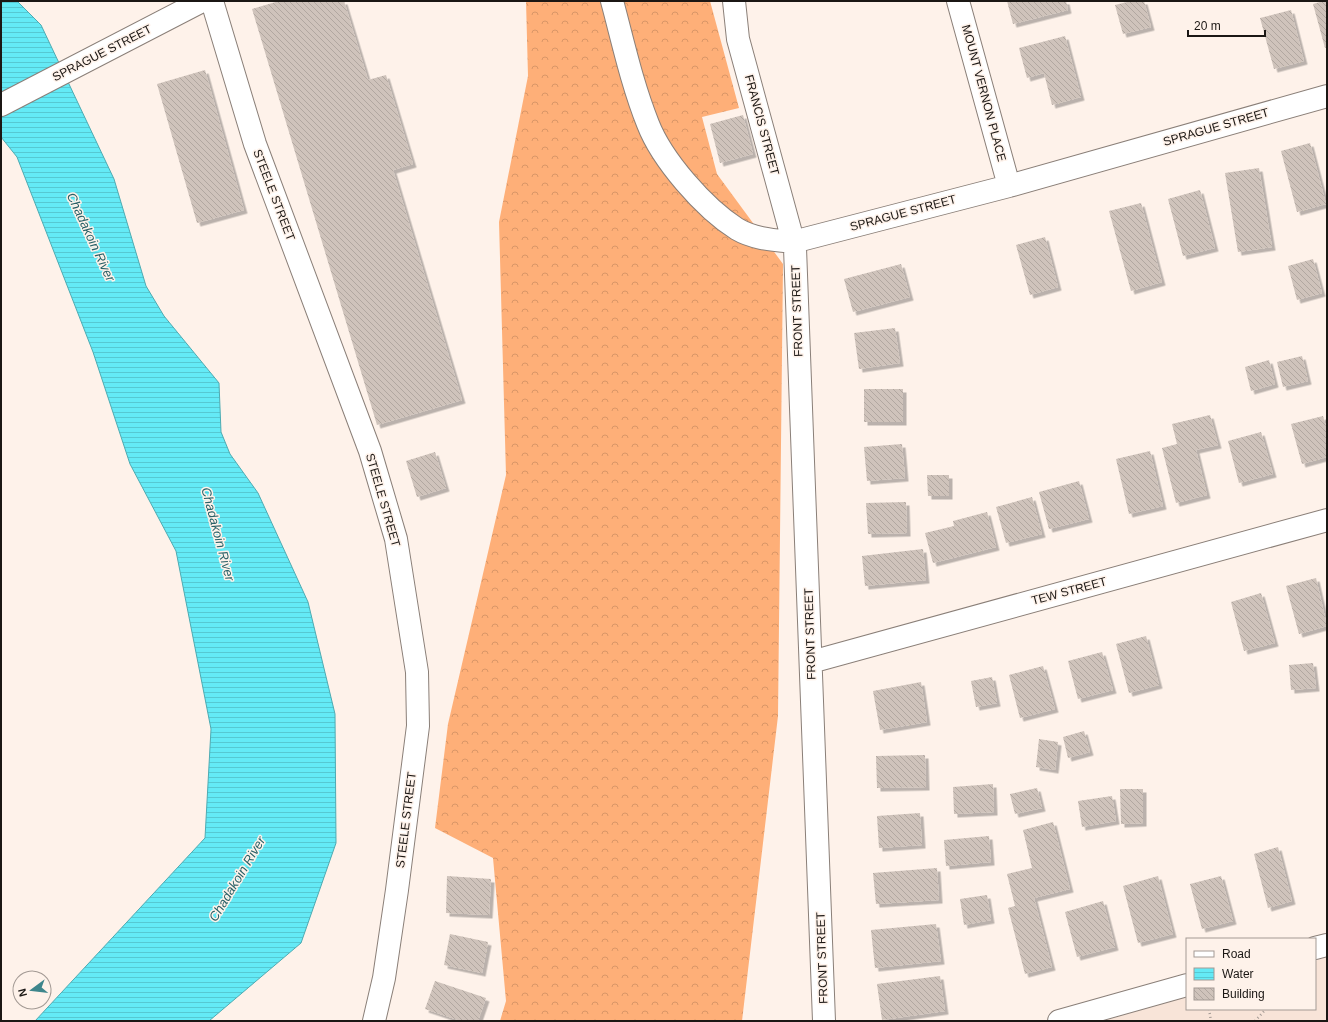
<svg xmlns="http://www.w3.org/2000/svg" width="1328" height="1022" font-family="Arial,sans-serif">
	<defs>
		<pattern id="forest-crowns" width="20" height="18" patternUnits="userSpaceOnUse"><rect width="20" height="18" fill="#feaf78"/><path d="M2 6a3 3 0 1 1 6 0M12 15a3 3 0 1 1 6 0" fill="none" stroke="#d99667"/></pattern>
		<pattern id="water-rules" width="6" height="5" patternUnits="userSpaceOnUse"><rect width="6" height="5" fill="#64eaf6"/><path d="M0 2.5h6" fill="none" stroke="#56c8d2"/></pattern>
		<pattern id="building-back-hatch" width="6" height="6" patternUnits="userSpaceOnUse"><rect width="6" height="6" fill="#cfc3bb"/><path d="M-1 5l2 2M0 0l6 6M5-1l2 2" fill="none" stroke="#b1a7a0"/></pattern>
		<filter id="shadow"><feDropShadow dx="3.5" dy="3.5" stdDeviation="0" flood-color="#0004"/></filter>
	</defs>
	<rect width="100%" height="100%" fill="#fef2ea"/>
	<!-- built -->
	<path fill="#f8e4d8" d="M1327,957V1021H1102L1187,997V1009H1315V961Z"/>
	<!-- forest -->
	<path fill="url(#forest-crowns)" d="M526,1H710L739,108L702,117L717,174L783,264L778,716L742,1021H500L506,1001L493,858L435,828L448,724L506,475L499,222L528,76Z"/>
	<!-- water -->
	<path fill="url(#water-rules)" stroke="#4eabb2" d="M1,1H17L41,25L114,179L146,286L164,316L219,383L221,432L230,454L258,493L308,602L335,714L336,843L301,943L209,1021H35L205,838L211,729L176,551L130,464L93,352L17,157L1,137Z"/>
	<!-- building -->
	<path fill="url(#building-back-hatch)" filter="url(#shadow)" d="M279,1H344L368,80L386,75L413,164L393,170L462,400L377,425L252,9Z
		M1007,1H1066L1068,10L1013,24Z
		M1131,1H1144L1151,27L1123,34L1115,5Z
		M1323,1H1327V47L1325,48L1313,4Z
		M1291,10L1304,61L1274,69L1260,18Z
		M1065,36L1081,97L1052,105L1044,73L1027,78L1019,48Z
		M205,70L244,210L197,223L157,84Z
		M743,115L753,154L720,163L710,124Z
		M1310,143L1326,204L1297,212L1281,151Z
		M1259,168L1272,247L1238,252L1225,173Z
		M1200,190L1215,248L1183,256L1168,199Z
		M1141,203L1162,282L1131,291L1109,211Z
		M1045,237L1058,287L1030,295L1016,245Z
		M1313,259L1322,293L1297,300L1288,266Z
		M901,264L910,297L853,312L844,279Z
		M895,328L900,363L859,369L854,333Z
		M1302,356L1308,381L1283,387L1277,362Z
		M1269,360L1275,384L1251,391L1245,367Z
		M864,389H903V422H864Z
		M1210,415L1218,445L1196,450L1207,495L1176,503L1162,448L1177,444L1172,424Z
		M1323,416L1327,430V457L1302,464L1291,424Z
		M1261,432L1273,474L1239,483L1228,441Z
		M902,444L905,478L867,481L864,447Z
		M1150,451L1163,506L1129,514L1116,459Z
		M435,452L446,488L417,497L406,461Z
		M927,475H949V496H928Z
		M1079,481L1089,519L1049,529L1039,492Z
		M1032,497L1042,534L1006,543L996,507Z
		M906,502L907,533L868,534L866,503Z
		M987,512L996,547L933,563L925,533L954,526L953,521Z
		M923,549L926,580L865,586L862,556Z
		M1316,578L1327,626L1299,634L1286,586Z
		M1261,593L1275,643L1244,651L1231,602Z
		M1146,636L1159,685L1129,693L1116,644Z
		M1102,652L1113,690L1078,699L1068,661Z
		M1313,663L1316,688L1291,690L1289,665Z
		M1043,666L1055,709L1020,718L1009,675Z
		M992,677L997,703L976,707L971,681Z
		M921,682L927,722L880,730L873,691Z
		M1084,731L1090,752L1068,758L1063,737Z
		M1039,739L1058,742L1055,770L1036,767Z
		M925,755L926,787L877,788L876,756Z
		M993,784L994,812L954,814L953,787Z
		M1037,788L1042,808L1015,814L1010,794Z
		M1120,789H1143V823L1121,824Z
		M1112,796L1116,821L1082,827L1078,801Z
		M920,813L922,845L879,848L877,816Z
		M1053,822L1070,889L1034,898L1052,967L1025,974L1008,908L1015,906L1007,874L1032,868L1023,830Z
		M989,836L991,862L946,866L944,840Z
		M1278,847L1292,901L1268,908L1254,854Z
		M937,868L939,900L876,904L873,873Z
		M447,876L491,879L489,915L446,913Z
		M1158,876L1173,934L1138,943L1123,886Z
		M1221,876L1233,921L1202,929L1190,884Z
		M987,895L991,920L964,925L960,899Z
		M1103,901L1115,947L1077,957L1065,912Z
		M936,924L941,961L875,968L871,930Z
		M450,934L488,942L482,973L444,965Z
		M940,976L945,1011L882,1020L877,984Z
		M435,981L486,998L478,1021H461L425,1009Z"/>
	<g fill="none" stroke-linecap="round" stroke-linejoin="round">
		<!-- street casing -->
		<g stroke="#8a7f78" stroke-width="24">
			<path id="street" d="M212,1L255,144L370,451L396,539L417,672L418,726L397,890L384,978L374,1021
				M612,1C623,42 632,84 648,124C662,160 704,208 737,229C754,239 774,240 793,242L1009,186L1327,96
				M734,1L738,39L795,248L824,1021
				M958,1L1009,186
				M1,105L202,1
				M811,662L1327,520
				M1315,948L1327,945
				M1059,1021L1187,985"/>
		</g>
		<!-- path -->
		<path stroke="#a39a94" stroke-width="2.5" stroke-dasharray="1 3" stroke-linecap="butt" d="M1209,1009L1211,1021
			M1255,1021L1266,1009"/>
		<!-- street -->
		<use href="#street" stroke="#fff" stroke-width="22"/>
	</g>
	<g text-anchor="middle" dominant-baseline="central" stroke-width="3" stroke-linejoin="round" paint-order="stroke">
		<!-- street labels -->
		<g font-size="12" fill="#1b1714" stroke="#fef2ea">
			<text transform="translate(102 53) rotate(-27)">SPRAGUE STREET</text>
			<text transform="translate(984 93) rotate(75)">MOUNT VERNON PLACE</text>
			<text transform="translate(762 125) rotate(75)">FRANCIS STREET</text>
			<text transform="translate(1216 127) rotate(-16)">SPRAGUE STREET</text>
			<text transform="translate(274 195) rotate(69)">STEELE STREET</text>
			<text transform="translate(903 213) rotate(-15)">SPRAGUE STREET</text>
			<text transform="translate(797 311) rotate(-92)">FRONT STREET</text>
			<text transform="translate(383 500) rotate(74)">STEELE STREET</text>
			<text transform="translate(1069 591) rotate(-15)">TEW STREET</text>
			<text transform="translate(810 634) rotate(-92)">FRONT STREET</text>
			<text transform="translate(406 820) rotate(-83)">STEELE STREET</text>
			<text transform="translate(822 958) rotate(-92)">FRONT STREET</text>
		</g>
		<!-- water labels -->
		<g font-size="13" font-style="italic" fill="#296167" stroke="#fef2ea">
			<text transform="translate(91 237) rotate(65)">Chadakoin River</text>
			<text transform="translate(218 534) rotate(75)">Chadakoin River</text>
			<text transform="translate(237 879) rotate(-59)">Chadakoin River</text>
		</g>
	</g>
	<!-- border -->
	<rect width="1328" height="1022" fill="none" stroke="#1b1714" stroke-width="4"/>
	<!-- legend -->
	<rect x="1186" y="938" width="130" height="72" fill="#fef2ea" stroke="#a39a94"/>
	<rect x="1194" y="951" width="20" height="6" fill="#ffffff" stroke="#a39a94"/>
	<text x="1222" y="958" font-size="12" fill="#1b1714">Road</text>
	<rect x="1194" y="968" width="20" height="12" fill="url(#water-rules)" stroke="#a39a94"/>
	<text x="1222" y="978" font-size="12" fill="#1b1714">Water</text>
	<rect x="1194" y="988" width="20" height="12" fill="url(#building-back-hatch)" stroke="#a39a94"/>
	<text x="1222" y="998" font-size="12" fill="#1b1714">Building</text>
	<!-- north arrow -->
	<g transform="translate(32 990) rotate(255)"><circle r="19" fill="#fef2ea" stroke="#a39a94"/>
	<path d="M0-3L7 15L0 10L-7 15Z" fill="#3e868c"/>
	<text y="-6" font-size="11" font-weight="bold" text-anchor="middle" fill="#1b1714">N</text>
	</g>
	<!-- scale -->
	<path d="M1188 30v6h77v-6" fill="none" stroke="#1b1714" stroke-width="2"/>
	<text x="1194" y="30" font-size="12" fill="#1b1714" stroke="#fef2ea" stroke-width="3" paint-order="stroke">20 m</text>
</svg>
